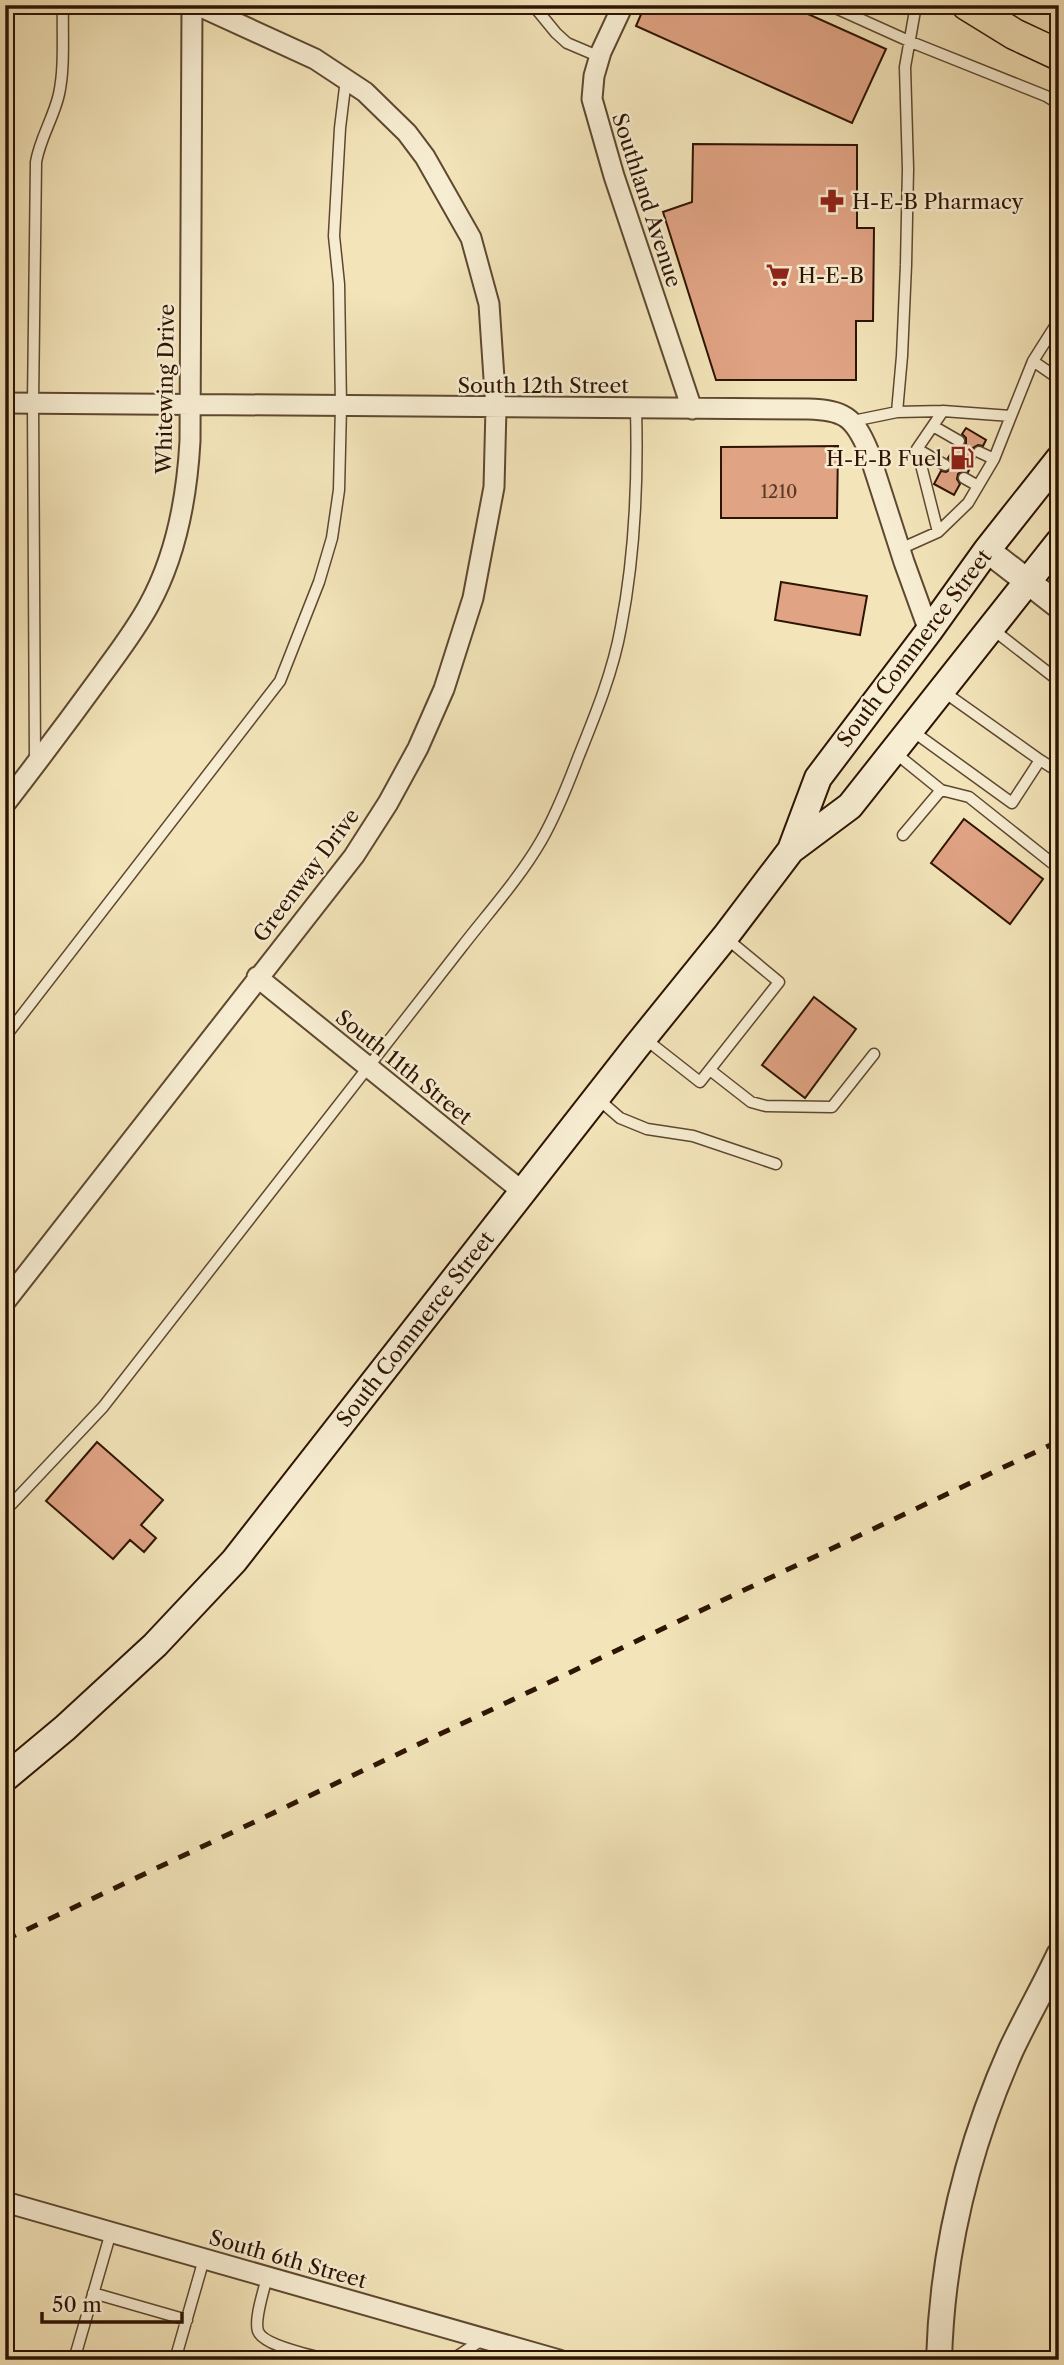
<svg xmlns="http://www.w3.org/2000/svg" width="1064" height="2365" font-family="'Libre Caslon Text',serif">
	<rect width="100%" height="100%" fill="#f3e4b9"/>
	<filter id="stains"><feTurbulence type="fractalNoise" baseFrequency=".00286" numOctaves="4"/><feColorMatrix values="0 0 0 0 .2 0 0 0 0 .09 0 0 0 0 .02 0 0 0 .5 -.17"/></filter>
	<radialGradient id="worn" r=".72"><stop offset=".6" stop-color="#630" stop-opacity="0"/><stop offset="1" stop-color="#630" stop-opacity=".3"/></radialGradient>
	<!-- building -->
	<path fill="#e0a384" stroke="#2e1403" stroke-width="2" d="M645,5H788L886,49L852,123L636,26Z
		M693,144L857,145V228H874L873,321H856V380H716L663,212L692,202Z
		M966,428L986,440L983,446L978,445L973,448L972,453L975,458L968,472L963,471L958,474L957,479L960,484L954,495L934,484L941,471L946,472L951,469L952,464L948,458L955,447L962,448L966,444V438L962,434Z
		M838,446L837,518H721V447Z
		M781,582L867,596L860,635L775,620Z
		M964,819L1043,879L1010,924L931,863Z
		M814,997L856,1029L805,1098L762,1065Z
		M97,1442L163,1500L141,1525L156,1538L144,1552L130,1540L113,1559L46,1501Z"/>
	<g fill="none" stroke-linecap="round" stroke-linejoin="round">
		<!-- service casing -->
		<g stroke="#5f4830" stroke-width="13">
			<path id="service" d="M533,5L556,33L567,43L600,57
				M829,5L911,42L1046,96L1059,104
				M1033,361L1059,320
				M943,411L917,449L938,532L968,503L994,459L1011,416
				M897,412L902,356L906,265L908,169L905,67L916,5
				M853,421L897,412L943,411L1011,416L1033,361L1059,379
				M933,426L959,441
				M917,449L945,465
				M979,452L994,459
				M964,478L978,486
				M900,549L938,532
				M991,628L1059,681
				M911,730L1012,803L1040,760L944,692
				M894,752L941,790L969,797L1052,863
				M35,760L33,403L36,162C40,138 54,117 59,94C65,66 62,34 63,5
				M1040,760L1059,772
				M903,835L941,790
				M5,1037L280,681L319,582L332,538L339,490L341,406L339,284L334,236L340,128L346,79
				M644,1038L700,1082L779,982L726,938
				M710,1070L751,1102L766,1106L832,1107L874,1054
				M597,1098L620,1118L647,1129L693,1136L776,1164
				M5,1511L103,1407L461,948C488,913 519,879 541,841C556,815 567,787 578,758C595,716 613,672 621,627C635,555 638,481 636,409
				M267,2277C264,2290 254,2319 258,2331C263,2346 312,2355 328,2360
				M93,2293L187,2320
				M74,2360L111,2232
				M175,2360L204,2259
				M452,2360L483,2339"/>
		</g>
		<!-- minor casing -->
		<g stroke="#5f4830" stroke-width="23">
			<path id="minor" d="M623,5L601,52L594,76L592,99L614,176L692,409
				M5,403L808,409C844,410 854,417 868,450L904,562L929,631
				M5,804C39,760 72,716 104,672C120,650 136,629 149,605C176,556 187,496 190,441L192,5
				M257,977L523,1192
				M5,1302L354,856L388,803L418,748L444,689L473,598L494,487L496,408L489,304L471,238L425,157L407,133L365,92L315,59L197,5
				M5,2202L559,2360"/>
		</g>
		<!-- tertiary casing -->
		<g stroke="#5f4830" stroke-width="28">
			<path id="tertiary" d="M987,550L1059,606
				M939,2360C942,2253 968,2147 1011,2050C1026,2018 1044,1987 1059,1955"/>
		</g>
		<!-- secondary casing -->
		<g stroke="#2e1403" stroke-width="30">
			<path id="secondary" d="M791,850L850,806L1059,542
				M5,1778L65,1728L155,1645L234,1561L636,1047L725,937L791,850L818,778L929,631L987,550L1059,459"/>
		</g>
		<!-- primary casing -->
		<g stroke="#2e1403" stroke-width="33">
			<path id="primary" d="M967,5L1014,34L1059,55"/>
		</g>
		<!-- service -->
		<use href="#service" stroke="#f7edd2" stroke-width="10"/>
		<!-- minor -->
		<use href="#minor" stroke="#f7edd2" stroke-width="19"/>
		<!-- tertiary -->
		<use href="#tertiary" stroke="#f7edd2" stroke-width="24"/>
		<!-- secondary -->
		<use href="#secondary" stroke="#f7edd2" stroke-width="26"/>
		<!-- primary -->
		<use href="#primary" stroke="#f3e4b9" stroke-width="30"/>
		<!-- rail -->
		<path stroke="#2e1403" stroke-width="5" stroke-dasharray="12 12" stroke-linecap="butt" d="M5,1940L1059,1441"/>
	</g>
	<!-- icons -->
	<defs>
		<g id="pharmacy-bare" transform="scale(1.89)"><path d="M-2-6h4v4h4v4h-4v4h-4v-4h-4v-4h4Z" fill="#8f2418" stroke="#f7edd2" stroke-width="2.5" paint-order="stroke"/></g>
		<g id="supermarket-bare" transform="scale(1.89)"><path d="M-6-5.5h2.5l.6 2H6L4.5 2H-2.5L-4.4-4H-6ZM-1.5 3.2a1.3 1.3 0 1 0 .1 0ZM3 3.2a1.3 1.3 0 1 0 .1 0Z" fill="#8f2418" stroke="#f7edd2" stroke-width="2.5" paint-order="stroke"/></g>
		<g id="fuel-bare" transform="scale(1.89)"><path d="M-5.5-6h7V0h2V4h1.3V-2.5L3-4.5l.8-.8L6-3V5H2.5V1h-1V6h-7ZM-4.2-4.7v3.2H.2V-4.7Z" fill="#8f2418" stroke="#f7edd2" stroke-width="2.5" paint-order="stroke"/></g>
	</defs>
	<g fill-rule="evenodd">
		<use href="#pharmacy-bare" x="832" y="201"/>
		<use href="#supermarket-bare" x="778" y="275"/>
		<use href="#fuel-bare" x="962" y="458"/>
	</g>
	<g text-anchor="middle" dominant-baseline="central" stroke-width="5" stroke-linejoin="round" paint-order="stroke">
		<!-- number labels -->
		<g font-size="18" fill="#5a3823">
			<text x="779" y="492">1210</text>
		</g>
		<!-- street labels -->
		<g font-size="21" fill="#2e1403" stroke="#f7edd2">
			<text transform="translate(647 200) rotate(72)">Southland Avenue</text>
			<text x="543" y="385">South 12th Street</text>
			<text transform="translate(165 389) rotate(-89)">Whitewing Drive</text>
			<text transform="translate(914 648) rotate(-53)">South Commerce Street</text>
			<text transform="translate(306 875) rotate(-53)">Greenway Drive</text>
			<text transform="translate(404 1067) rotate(39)">South 11th Street</text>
			<text transform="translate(415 1329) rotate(-52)">South Commerce Street</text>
			<text transform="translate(288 2259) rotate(16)">South 6th Street</text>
		</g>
		<!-- poi labels -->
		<g font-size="21" fill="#2e1403" stroke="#f7edd2" text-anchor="start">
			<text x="852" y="201">H-E-B Pharmacy</text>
			<text x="798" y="275">H-E-B</text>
			<text x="942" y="458" text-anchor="end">H-E-B Fuel</text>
		</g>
	</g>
	<!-- margin -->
	<rect width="1064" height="2365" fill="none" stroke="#f3e4b9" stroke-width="28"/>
	<rect x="7" y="7" width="1050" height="2351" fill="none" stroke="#2e1403" stroke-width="3.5"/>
	<rect x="14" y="14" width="1036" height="2337" fill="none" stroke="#2e1403" stroke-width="2"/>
	<!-- scale -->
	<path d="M42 2312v10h140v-10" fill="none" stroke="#2e1403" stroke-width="3.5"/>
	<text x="52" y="2312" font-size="21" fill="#2e1403" stroke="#f7edd2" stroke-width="5" paint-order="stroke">50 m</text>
	<rect width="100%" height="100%" filter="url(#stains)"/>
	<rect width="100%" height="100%" fill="url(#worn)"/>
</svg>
